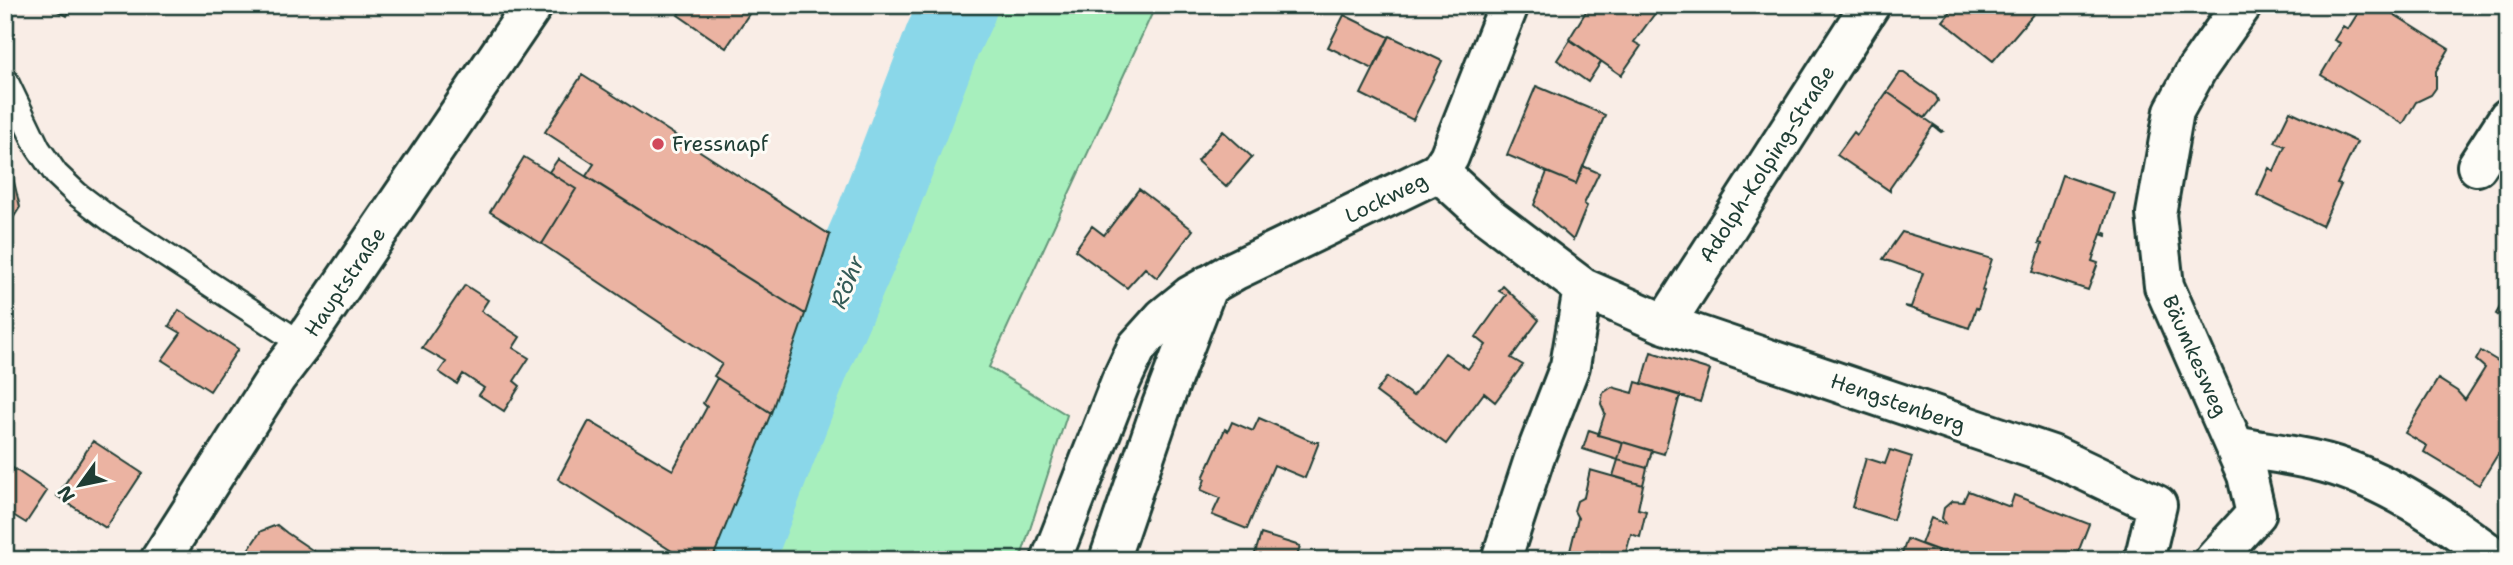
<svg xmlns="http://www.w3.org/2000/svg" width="2513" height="565" font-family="'Shantell Sans',sans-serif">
	<rect width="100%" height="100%" fill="#f9ede6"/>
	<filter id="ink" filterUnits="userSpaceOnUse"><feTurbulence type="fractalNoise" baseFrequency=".0143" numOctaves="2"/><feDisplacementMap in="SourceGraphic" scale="14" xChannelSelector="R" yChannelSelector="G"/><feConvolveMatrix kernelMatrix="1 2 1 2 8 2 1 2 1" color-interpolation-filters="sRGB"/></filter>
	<g filter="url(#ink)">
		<!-- green -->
		<path fill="#a7efbd" stroke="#639678" stroke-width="2" d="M951,5H1156L989,367L1067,415L1020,560H750L797,441L875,191Z"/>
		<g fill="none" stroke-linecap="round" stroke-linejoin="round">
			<!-- river -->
			<path stroke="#8ad7e9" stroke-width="77" d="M735,560L814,356L873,222L943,39L959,5"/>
		</g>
		<!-- building -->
		<path fill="#ebb3a2" stroke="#1f3d34" stroke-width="2" d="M46,5H73L67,16Z
			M685,5H755L726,48L678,15Z
			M1590,5H1660L1656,10L1662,16L1656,12L1634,42L1641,46L1621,75L1569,39Z
			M1956,5H2041L1993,61L1943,21Z
			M2363,5H2379L2449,49L2436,71V88L2431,95L2416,102L2403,124L2321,75L2340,43L2334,40L2343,26L2348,29Z
			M1344,15L1389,37L1373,69L1328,47Z
			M1390,36L1442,61L1413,120L1361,94Z
			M1570,40L1601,62L1588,82L1557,60Z
			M1900,73H1904L1936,96L1938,101L1925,118L1887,92Z
			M582,75L830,235L805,314L586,176L594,164L545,132Z
			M1536,86L1605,115L1576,184L1507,155Z
			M1887,92L1943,131L1941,132L1933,126L1890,188V191L1837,155L1854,132L1857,135Z
			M2290,111L2357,142L2337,184L2341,185L2322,226L2257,195L2269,168L2274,171L2285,146L2275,142Z
			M1223,131L1252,157L1226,187L1197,161Z
			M5,144L20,207L5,231Z
			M524,157L576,189L542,244L490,212Z
			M558,159L805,314L771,413L717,378L714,376L722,364L542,244L576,189L549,172Z
			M1583,166L1599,173L1584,204L1587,206L1573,240L1534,205L1547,172L1576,184Z
			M2062,175L2114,193L2102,232L2107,234L2106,236L2101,234L2092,261L2098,263L2088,290L2033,272L2042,244L2039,243Z
			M1139,189L1193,230L1157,278L1145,268L1127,288L1075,250L1092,226L1104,235Z
			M1902,232L1992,259L1982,290L1984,291L1978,309L1976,308L1969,328L1904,306L1911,307L1923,273L1883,259Z
			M465,285L488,300L481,311L520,337L513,348L529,358L514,381L520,386L504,411L479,395L484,388L463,374L457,384L439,372L446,362L422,348Z
			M1503,286L1539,320L1511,358L1523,365L1495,402L1484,393L1446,444L1376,392L1387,377L1413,396L1445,353L1468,369L1486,345L1476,337L1506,295L1499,291Z
			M2508,293V321L2496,314Z
			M179,310L238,349L210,391L162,360L181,333L169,326Z
			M2481,351L2508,367V460L2498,454L2479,485L2424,452L2427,446L2405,433L2438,379L2457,391L2465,400L2485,368L2476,360Z
			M1651,352L1710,370L1700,402L1642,384Z
			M717,378L771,413L712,560H686L558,479L589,421L673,470L707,407L703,403Z
			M1636,382L1680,395L1664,454L1598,435L1605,413L1601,404L1603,393L1612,387L1633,393Z
			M1259,418L1314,442H1319L1305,478L1274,465L1247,529L1212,515L1220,498L1201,490L1205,479L1203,478L1225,429L1228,431L1232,422L1253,431Z
			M1589,430L1598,433V435L1623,442L1618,460L1583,449Z
			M93,441L142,473L106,528L57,496Z
			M1623,442L1652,451L1647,468L1618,460Z
			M1890,450L1912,457L1893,520L1852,507L1866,458L1885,464Z
			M1618,460L1647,468L1643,485L1613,476Z
			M10,466L47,491L26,523L5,510V473Z
			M1590,470L1643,485L1638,509L1646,511L1640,537L1631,534L1624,560H1603L1570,551L1578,518L1574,511L1577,501L1584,497Z
			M1968,491L2010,507L2014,495L2089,524L2075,560H1964L1921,544L1931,518L1945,524L1942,518L1944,508L1952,501L1963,502Z
			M277,525L287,533L327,560H241L261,531Z
			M1261,534L1300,546L1296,560H1253Z
			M1907,539L1938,551L1935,560H1900Z"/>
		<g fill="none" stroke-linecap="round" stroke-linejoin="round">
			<!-- service casing -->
			<g stroke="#1f3d34" stroke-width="28">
				<path id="service" d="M5,79L38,148L56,174L77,194L110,219L302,344"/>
			</g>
			<!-- minor casing -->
			<g stroke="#1f3d34" stroke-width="44">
				<path id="minor" d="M2477,166L2508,118
					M1439,172L1485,214L1583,288L1665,324L2052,455L2157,505L2144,560
					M1665,324L1870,5
					M2235,446C2264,452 2296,455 2325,463C2388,480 2446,521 2498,560
					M1051,560L1121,381L1137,347L1164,317L1190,296L1234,271L1439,172L1449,157L1509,5
					M1109,560L1162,405L1208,285
					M1501,560L1534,459L1570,366L1583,288
					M2214,560L2256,514L2247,475L2164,286L2156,214L2174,111L2197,69L2242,5"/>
			</g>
			<!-- secondary casing -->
			<g stroke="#1f3d34" stroke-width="44">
				<path id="secondary" d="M160,560L276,378L302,344L533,5"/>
			</g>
			<!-- service -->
			<use href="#service" stroke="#fdfcf7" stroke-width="23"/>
			<!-- minor -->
			<use href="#minor" stroke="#fdfcf7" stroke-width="38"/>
			<!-- secondary -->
			<use href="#secondary" stroke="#fdfcf7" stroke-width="38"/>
		</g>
	</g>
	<!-- markers -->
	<circle fill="#d1495b" stroke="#fdfcf7" stroke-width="2.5" cx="658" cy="144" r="7"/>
	<g text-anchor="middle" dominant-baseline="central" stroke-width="6" stroke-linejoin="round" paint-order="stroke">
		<!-- poi labels -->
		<g font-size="21" fill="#1f3d34" stroke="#fdfcf7" text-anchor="start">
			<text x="672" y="144">Fressnapf</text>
		</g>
		<!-- street labels -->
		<g font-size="21" fill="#1f3d34" stroke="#fdfcf7">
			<text transform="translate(1767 164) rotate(-57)">Adolph-Kolping-Straße</text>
			<text transform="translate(1386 198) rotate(-26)">Lockweg</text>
			<text transform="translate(345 282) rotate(-56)">Hauptstraße</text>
			<text transform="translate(2195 356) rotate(66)">Bäumkesweg</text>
			<text transform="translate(1898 403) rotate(19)">Hengstenberg</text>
		</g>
		<!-- water labels -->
		<g font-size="23" font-style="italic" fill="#345c58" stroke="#fdfcf7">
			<text transform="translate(847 282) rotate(-68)">Röhr</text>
		</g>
	</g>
	<!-- margin -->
	<rect width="2513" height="565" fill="none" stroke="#fdfcf7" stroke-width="28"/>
	<rect x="14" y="14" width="2485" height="537" fill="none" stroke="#1f3d34" stroke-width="2.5" filter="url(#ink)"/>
	<!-- north arrow -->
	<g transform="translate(80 485) rotate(237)" stroke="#fdfcf7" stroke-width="5" paint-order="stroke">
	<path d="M0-5L12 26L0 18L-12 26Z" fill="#1f3d34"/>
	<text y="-10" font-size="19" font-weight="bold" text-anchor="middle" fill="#1f3d34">N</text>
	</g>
</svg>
